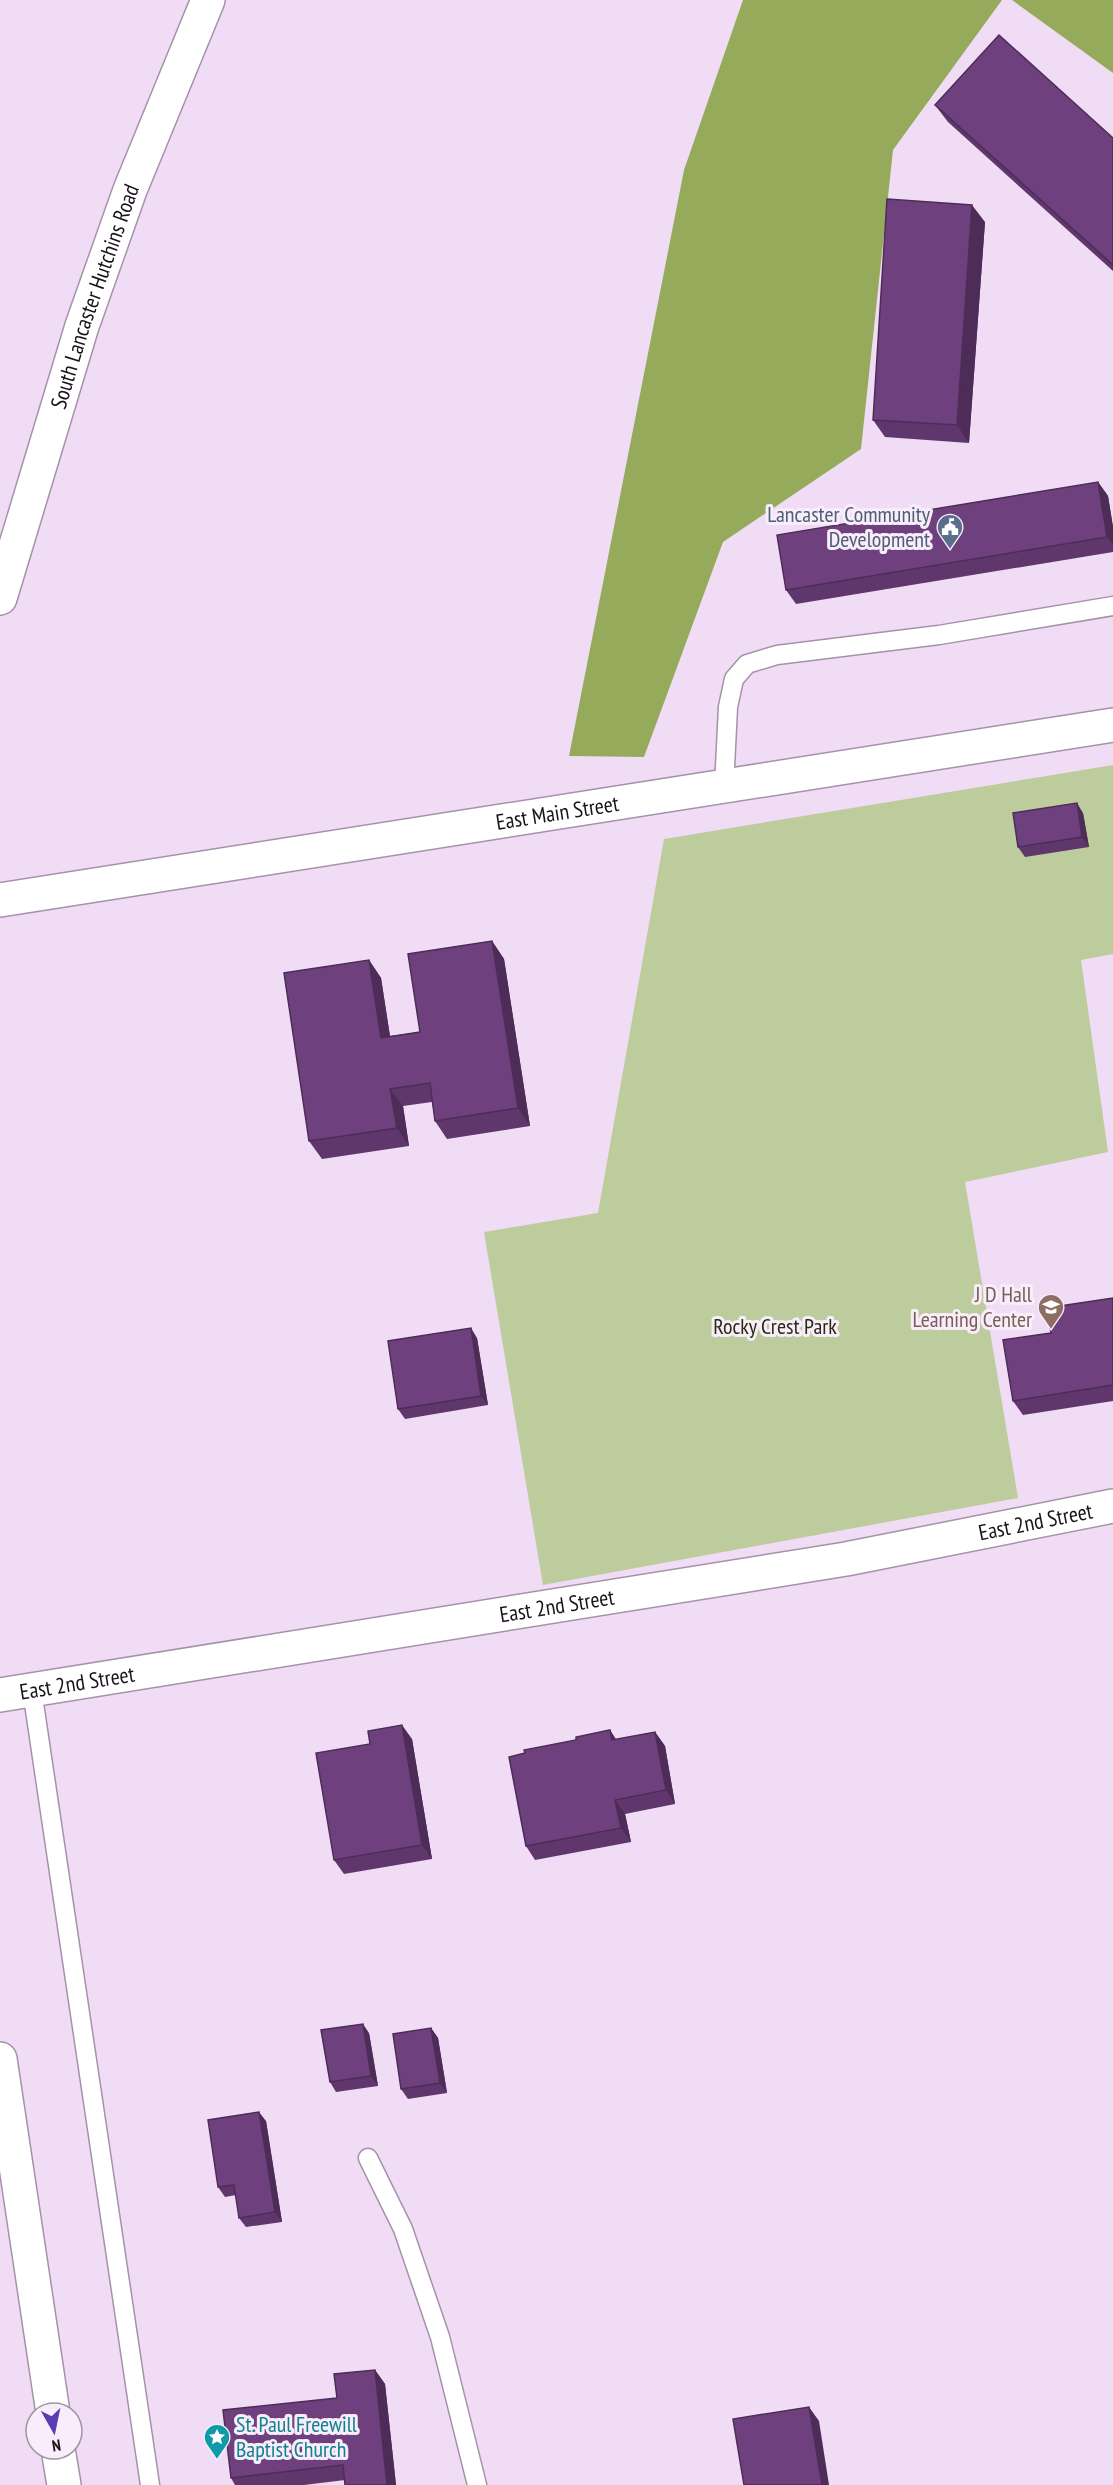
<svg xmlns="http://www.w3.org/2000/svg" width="1113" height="2485" font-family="'PT Sans Narrow',sans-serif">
	<rect width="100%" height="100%" fill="#f1dcf6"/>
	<!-- green -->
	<path fill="#bdcc9c" d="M1113,765V954L1081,960L1108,1152L965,1182L1018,1498L543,1585L484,1232L598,1213L664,839Z"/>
	<!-- forest -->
	<path fill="#95ab5b" d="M743,0H1002L893,150L861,449L723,542L644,757L569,756L684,170Z
		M1012,0H1113V73Z"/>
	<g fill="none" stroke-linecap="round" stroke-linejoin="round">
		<!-- service casing -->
		<g stroke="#a592a9" stroke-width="21">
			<path id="service" d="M724,787L728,707L734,679L747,664L777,655L939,635L1113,606
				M32,1690L150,2485
				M368,2158L403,2229L440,2337L477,2485"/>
		</g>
		<!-- tertiary casing -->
		<g stroke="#a592a9" stroke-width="36">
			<g id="tertiary">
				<path id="s1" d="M0,598L82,326L130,190L208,0"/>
				<path id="s2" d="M0,900L1113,725"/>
				<path id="s3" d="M0,1695L846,1559L1113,1506"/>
				<path d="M0,2059L53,2413"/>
				<path d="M58,2449L64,2485"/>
			</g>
		</g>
		<!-- service -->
		<use href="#service" stroke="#fff" stroke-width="18"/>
		<!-- tertiary -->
		<use href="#tertiary" stroke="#fff" stroke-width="33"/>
	</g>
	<!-- wall -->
	<path fill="#5f376c" d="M935,105L1113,138V271L948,122Z
		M985,222L969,443L885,437L873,420Z
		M1098,482L1108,496L1113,527V552L796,604L786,590Z
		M1083,813L1089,847L1025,857L1018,847Z
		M492,941L504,959L530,1126L447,1139L435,1121L432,1102L403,1106L409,1146L322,1159L309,1141L369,960L381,978L390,1036L420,1032Z
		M1113,1298V1401L1023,1415L1013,1401L1051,1333Z
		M477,1338L488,1405L405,1419L398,1409Z
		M610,1730L616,1740L655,1732L665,1746L675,1804L625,1814L631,1842L535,1860L526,1846L576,1740Z
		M412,1739L432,1859L344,1874L334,1860Z
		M431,2028L438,2038L447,2093L408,2099L401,2089Z
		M369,2033L378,2086L336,2092L330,2082Z
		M266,2121L282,2222L246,2227L239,2218L236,2195L225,2197L218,2187Z
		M375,2370L385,2384L396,2485H345V2480L304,2485H235L231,2478Z"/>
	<!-- shaded-wall -->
	<path fill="#4d2d58" d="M972,205L985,222L969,443L957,425Z
		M1098,482L1108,496L1113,527V545L1107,537Z
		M1077,803L1083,813L1089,847L1082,837Z
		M492,941L504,959L530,1126L518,1108Z
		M369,960L381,978L393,1056L381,1038Z
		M390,1089L403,1106L409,1146L397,1128Z
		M471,1328L477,1338L488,1405L481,1396Z
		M402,1725L412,1739L432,1859L422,1845Z
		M610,1730L619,1744L612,1740Z
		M655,1732L665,1746L675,1804L666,1790Z
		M615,1800L625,1814L631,1842L621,1828Z
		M363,2024L369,2033L378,2086L371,2076Z
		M431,2028L438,2038L447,2093L440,2083Z
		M259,2112L266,2121L282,2222L275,2212Z
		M375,2370L385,2384L396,2485H387Z
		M809,2407L819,2421L829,2485H822Z"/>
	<!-- building -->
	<path fill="#6e407d" stroke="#4d2d58" stroke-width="1.5" d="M999,35L1113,138V265L935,105Z
		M887,199L972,205L957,425L873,420Z
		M1098,482L1107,537L786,590L777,535Z
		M1077,803L1082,837L1018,847L1013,813Z
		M492,941L518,1108L435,1121L430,1083L390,1089L397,1128L309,1141L284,973L369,960L381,1038L420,1032L408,954Z
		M1113,1298V1385L1013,1401L1003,1340L1051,1333L1047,1308Z
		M471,1328L481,1396L398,1409L388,1341Z
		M402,1725L422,1845L334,1860L316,1753L370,1744L368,1731Z
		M610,1730L612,1740L655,1732L666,1790L615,1800L621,1828L526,1846L509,1757L525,1753L524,1750L576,1740V1737Z
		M363,2024L371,2076L330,2082L321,2030Z
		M431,2028L440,2083L401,2089L393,2034Z
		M259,2112L275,2212L239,2218L234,2185L218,2187L208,2120Z
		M375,2370L387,2485H345L343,2465L231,2478L223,2410L337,2398L334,2374Z
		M809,2407L822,2485H744L733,2419Z"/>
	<!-- icons -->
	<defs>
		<g id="civic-pin" transform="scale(1.35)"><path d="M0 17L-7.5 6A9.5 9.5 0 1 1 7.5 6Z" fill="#5c6f8a" stroke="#f9edfc"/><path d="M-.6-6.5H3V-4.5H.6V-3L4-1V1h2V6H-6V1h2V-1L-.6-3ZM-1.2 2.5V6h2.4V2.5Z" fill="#fff"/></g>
		<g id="school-pin" transform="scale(1.35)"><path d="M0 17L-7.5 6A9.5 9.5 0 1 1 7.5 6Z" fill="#8d6e63" stroke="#f9edfc"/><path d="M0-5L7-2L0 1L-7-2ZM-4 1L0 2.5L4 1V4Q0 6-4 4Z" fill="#fff"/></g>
		<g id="sight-pin" transform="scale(1.35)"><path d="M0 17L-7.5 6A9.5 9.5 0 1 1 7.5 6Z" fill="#0f9aa8" stroke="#f9edfc"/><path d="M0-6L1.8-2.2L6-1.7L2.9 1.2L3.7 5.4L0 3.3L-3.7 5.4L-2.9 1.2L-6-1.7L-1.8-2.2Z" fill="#fff"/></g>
	</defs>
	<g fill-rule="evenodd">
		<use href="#civic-pin" x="950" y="527"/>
		<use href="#school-pin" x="1051" y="1307"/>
		<use href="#sight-pin" x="217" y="2437"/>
	</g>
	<g text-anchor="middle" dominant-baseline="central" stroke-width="6" stroke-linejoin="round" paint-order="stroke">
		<!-- street labels -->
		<g font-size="22" fill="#19121a" stroke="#f9edfc">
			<text stroke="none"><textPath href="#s1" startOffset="316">South Lancaster Hutchins Road</textPath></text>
			<text stroke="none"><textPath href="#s2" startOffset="564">East Main Street</textPath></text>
			<text stroke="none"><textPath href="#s3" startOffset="1050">East 2nd Street</textPath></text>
			<text stroke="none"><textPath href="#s3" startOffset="564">East 2nd Street</textPath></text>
			<text stroke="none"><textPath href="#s3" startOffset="78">East 2nd Street</textPath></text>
		</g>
		<!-- service labels -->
		<g font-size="22" fill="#4e5e75" stroke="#f9edfc" text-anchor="end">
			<text x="930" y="514">Lancaster Community<tspan x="930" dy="25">Development</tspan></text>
		</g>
		<!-- education labels -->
		<g font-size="22" fill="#785e54" stroke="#f9edfc" text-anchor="end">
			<text x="1032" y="1294">J D Hall<tspan x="1032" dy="25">Learning Center</tspan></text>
		</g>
		<!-- park labels -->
		<g font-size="22" fill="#252d0b" stroke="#f9edfc">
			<text x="775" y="1326">Rocky Crest Park</text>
		</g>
		<!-- culture labels -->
		<g font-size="22" fill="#0d838f" stroke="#f9edfc" text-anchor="start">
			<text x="236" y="2424">St. Paul Freewill<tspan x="236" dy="25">Baptist Church</tspan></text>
		</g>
	</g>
	<!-- north arrow -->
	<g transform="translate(54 2431) rotate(171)"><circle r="28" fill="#f9edfc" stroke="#9f95a2" stroke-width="1.5"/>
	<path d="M0-4.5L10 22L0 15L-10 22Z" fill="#593bb4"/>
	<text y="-9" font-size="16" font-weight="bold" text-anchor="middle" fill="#19121a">N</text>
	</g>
</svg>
